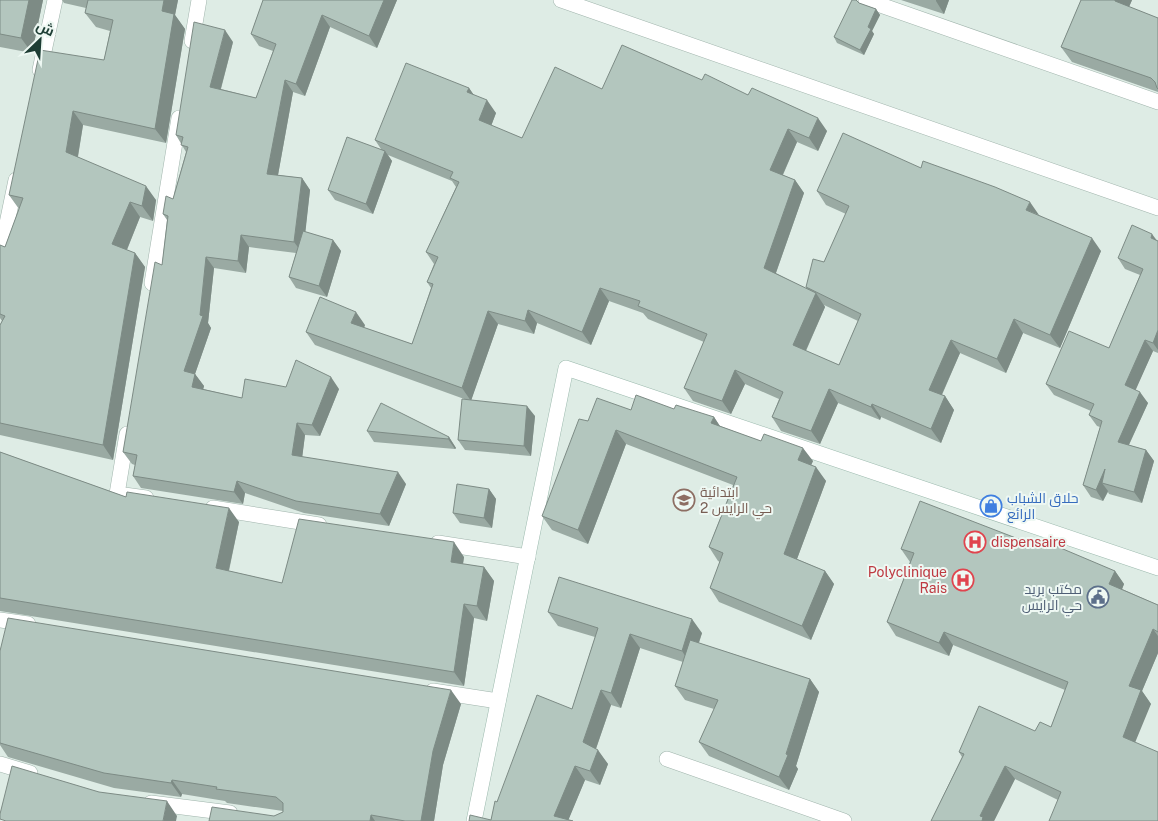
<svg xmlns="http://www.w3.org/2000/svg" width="1158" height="821" font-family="'Public Sans',Cairo,sans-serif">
	<rect width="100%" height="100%" fill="#deece5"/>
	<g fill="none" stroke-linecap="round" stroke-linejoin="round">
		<!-- street casing -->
		<g stroke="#a0b4ac" stroke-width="16">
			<path id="street" d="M561,0L1158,208
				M866,0L1158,102
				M192,41L199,0
				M40,70L55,0
				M0,257L16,180
				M152,283L179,118
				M127,434L117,494L146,498
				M213,508L319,525
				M438,543L528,557
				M0,620L28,624
				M433,691L498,701
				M667,759L844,821
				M0,764L30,773
				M151,803L230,813"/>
		</g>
		<!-- secondary casing -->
		<g stroke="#9bb9ad" stroke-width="16">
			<path id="secondary" d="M474,821L566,368L1158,568"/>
		</g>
		<!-- street -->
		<use href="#street" stroke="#fff" stroke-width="15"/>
		<!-- secondary -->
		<use href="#secondary" stroke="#fff" stroke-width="15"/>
	</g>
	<!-- wall -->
	<path fill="#9aaaa3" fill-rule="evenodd" d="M0,0H43L32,53L0,47Z
		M62,0H178L175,15L185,29L166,143L83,125L78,157L156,200L153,221L140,217L127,250L135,253L145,267L113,460L0,435V325L2,321L0,318V245L5,247L19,209L9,195L104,60L110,31L96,27L85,13L86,8L64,3Z
		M263,0H397L377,48L330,27L305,96L293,92L278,175L302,178L310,190L305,232L333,240L341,251L327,297L296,288L289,277L296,253L249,247L246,273L214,268L208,323L211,328L195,374L204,386L203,389L242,398L286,387L339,389L320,436L305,435L302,457L406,484L389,526L304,513L245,493L243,504L141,488L133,476L135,465L132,464L123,452L162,265L167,220L163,214L173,199L186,152L176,135L233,42L221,89L256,98L273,51L259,46L251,34Z
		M901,0H949L944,14Z
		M1081,0H1132L1129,7L1158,18V92L1072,62L1061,47Z
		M859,3L876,9L880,15L872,31L874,34L864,55L837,43L834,37Z
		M702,80L748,95L827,131L818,151L797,142L783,175L795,180L804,193L776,273L807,289L806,287L824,262L846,214L826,205L817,191L921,168L1039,215L1101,251L1060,348L1023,333L1006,373L960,353L942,395L945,396L954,410L941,443L881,417L880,420L838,403L820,444L781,431L772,417L779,399L745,384L731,414L693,401L684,388L704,342L648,319L643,313L609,301L591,345L537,323L534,334L498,324L471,400L535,416L531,456L465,450L458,440L467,400L315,345L306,332L365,325L364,328L412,344L431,288L427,282L434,264L426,252L456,187L452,181L388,155L392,161L373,214L335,200L328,190L381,149L375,140L469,88L473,94L496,113L491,126L522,138L602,89ZM824,305L858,321L839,365L806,351L825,307Z
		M1156,240L1158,241V353L1153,351L1135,390L1148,403L1129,445L1146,450L1154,461L1142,503L1109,494L1108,492L1103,501L1091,497L1083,485L1100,427L1097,426L1089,415L1091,411L1054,395L1046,384L1109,348L1140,275L1125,269L1118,258Z
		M674,409L714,417L720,426L813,461L811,465L826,481L797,559L825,571L834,584L811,640L719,602L710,588L720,562L718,561L709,547L733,485L626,444L588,544L552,530L542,516L588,421L631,410Z
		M367,431L449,437L456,448L455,449L374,442Z
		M0,452L126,497L239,522L229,571L282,583L464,557L463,564L484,567L494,581L487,621L474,618L464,686L0,611Z
		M489,489L496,499L492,528L460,523L453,513Z
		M1034,545L1115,571L1124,584L1122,589L1158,605V653L1142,691L1151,704L1058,800L1015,779L994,821H931L962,757L959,752L1051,727L1065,690L953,645L949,656L896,636L887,622L910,562L901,549Z
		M548,612L702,633L699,643L810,679L819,692L796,766L798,769L789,790L709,756L699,742L714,709L685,700L675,686L683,662L640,648L621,708L611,705L596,749L608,764L600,785L585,780L568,820H491L497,802L572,709L595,637L558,626Z
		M0,651L461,704L443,765L434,821H209L274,816L283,812V811L227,803L225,801L182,794L181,797L114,788L8,757L0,745Z"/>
	<!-- shaded-wall -->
	<path fill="#7d8b85" d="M29,0H43L32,53L21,38Z
		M164,0H178L175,15L185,29L166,143L155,129L162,11Z
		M384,0H397L377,48L369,36Z
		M936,0H949L944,14L936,1Z
		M1115,0H1132L1125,16L1115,1Z
		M876,9L880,15L872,31L874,34L864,55L860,50L868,27Z
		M322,15L330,27L305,96L296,84Z
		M225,30L233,42L218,99L210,87Z
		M285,80L293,92L276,186L267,174Z
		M469,88L478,101L467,92Z
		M487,100L496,113L488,134L479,120Z
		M73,111L83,125L76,167L66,152Z
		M818,118L827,131L818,151L809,138Z
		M788,129L797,142L779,183L770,170Z
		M385,151L392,161L373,214L366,204Z
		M302,178L310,190L303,254L294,242Z
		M795,180L804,193L773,281L764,268Z
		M146,186L156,200L153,221L142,206Z
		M130,202L140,217L123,259L112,244Z
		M1030,202L1039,215L1026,210Z
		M1152,234L1158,242L1151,238Z
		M241,235L249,247L246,273L238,261Z
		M1092,238L1101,251L1060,348L1050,335Z
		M333,240L341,251L327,297L319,286Z
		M135,253L145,267L113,460L103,445Z
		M206,257L214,268L208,323L211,328L195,374L204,386L201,399L192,387L184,371L200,315Z
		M600,288L609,301L591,345L582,332Z
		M816,293L825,307L802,359L793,345Z
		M528,310L537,323L534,334L525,321Z
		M488,311L498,324L471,401L462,388Z
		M356,312L365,325L360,337L351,323Z
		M1014,319L1023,333L1006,373L997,359Z
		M1158,330V350L1153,343Z
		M951,340L960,353L938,403L929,390Z
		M1145,340L1153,351L1133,396L1125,385Z
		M735,370L745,384L731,414L722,401Z
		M331,377L339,389L320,436L312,425Z
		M829,389L838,403L820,444L811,431Z
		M1140,392L1148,403L1125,453L1118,442Z
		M945,396L954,410L941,443L931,429Z
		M872,404L881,417L880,420L871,407Z
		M527,406L535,416L531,456L524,446Z
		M714,417L723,431L711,423Z
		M297,423L305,435L301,467L292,455Z
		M616,430L626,444L588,544L578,530Z
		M449,437L456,448L455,449L448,439Z
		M803,448L813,461L807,474L798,460Z
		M1146,450L1154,461L1142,503L1134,492Z
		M816,467L826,481L794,567L784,554Z
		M1105,469L1102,483L1108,491L1103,501L1096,490Z
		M398,472L406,484L389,526L380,514Z
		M237,481L245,493L243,504L234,492Z
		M489,489L496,499L492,528L484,518Z
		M229,508L239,522L226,583L216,568Z
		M454,542L464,557L461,576L451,562Z
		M484,567L494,581L487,621L477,606Z
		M825,571L834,584L811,640L802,626Z
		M1115,571L1124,584L1119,597L1109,584Z
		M464,604L474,618L464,686L454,672Z
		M692,619L702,633L691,665L682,651Z
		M1153,629L1158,636V653L1142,691L1151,704L1132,750L1123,737L1129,686Z
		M944,632L953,645L949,656L939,643Z
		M630,634L640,648L621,708L611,693Z
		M810,679L819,692L796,766L798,769L789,790L779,777Z
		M451,690L461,704L443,765L434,821H421L433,751Z
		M601,690L611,705L593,757L583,742Z
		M598,750L608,764L600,785L590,771Z
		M575,766L585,780L568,821L554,816Z
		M1005,766L1015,779L994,821H982L980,816Z
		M172,780L182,794L181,797L171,783Z
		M167,801L177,816L176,821H163Z
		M371,815L375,821H370Z"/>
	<!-- building -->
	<path fill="#b3c6be" stroke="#7d8b85" d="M0,0H29L21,38L0,34Z
		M88,0H164L162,11L174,14L155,129L73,111L66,152L146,186L142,206L130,202L112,244L135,253L103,445L0,423V325L5,316L0,314V245L5,247L23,198L9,195L40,50L104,60L113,20L85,13Z
		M263,0H384L369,36L322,15L296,84L285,80L267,174L302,178L294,242L241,235L238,261L206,257L200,315L203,316L184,371L195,374L192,387L242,398L245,379L286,387L296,360L331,377L312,425L297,423L292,455L398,472L380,514L296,501L237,481L234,492L133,476L137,455L123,452L155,262L162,265L168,216L163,214L166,196L173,199L188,147L181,145L183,137L176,135L194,22L225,30L210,87L256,98L276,44L251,34Z
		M852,0H856L859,3L876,9L868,27L871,29L860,50L834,37Z
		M1081,0H1115V1L1158,18V89L1157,88L1155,82L1151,78L1061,47Z
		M622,45L702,80L705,74L748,95L752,88L818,118L809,138L788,129L770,170L795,180L764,268L816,293L793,345L839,365L861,314L806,287L813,259L824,262L849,206L817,191L843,133L921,168L923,161L995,187L1030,202L1026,210L1092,238L1050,335L1014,319L997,359L951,340L929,390L945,396L931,429L872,404L871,407L829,389L811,431L772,417L783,392L735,370L722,401L684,388L707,334L638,306L640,301L600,288L582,332L528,310L525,321L488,311L462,388L306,332L320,297L356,312L351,323L412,344L433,284L427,282L438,257L426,252L459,182L450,178L453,172L375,140L406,63L469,88L467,92L487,100L479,120L522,138L555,67L602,89Z
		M347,137L385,151L366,204L328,190Z
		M1132,225L1152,234L1151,238L1158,241V330L1153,343L1145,340L1125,385L1140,392L1118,442L1146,450L1134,492L1102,483L1105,469L1096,490L1083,485L1102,421L1089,415L1094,404L1046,384L1069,331L1109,348L1143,269L1118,258Z
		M303,231L333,240L319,286L289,277Z
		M636,395L674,409L676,405L714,417L711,423L761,441L764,434L803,448L798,460L816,467L784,554L825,571L802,626L710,588L723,553L709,547L737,477L616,430L578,530L542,516L579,419L588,421L597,398L631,410Z
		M462,399L527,406L524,446L458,440Z
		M381,403L449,437L448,439L367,431Z
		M0,452L126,497L127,492L229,508L216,568L282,583L299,519L454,542L451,562L484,567L477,606L464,604L454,672L0,598Z
		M457,484L489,489L484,518L453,513Z
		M920,501L1034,545L1037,538L1115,571L1109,584L1158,605V632L1153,629L1129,686L1141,690L1123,737L1158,752V821H1049L1061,792L1005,766L980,816L983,817L982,821H931L964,754L959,752L979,706L1035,731L1040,722L1051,727L1068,682L944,632L939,643L887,622L914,553L901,549Z
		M559,577L692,619L682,651L630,634L611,693L601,690L583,742L598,750L590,771L575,766L554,816L573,821H469L470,815L491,820L495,801L497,802L537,695L572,709L598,628L548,612Z
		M8,618L451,690L433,751L421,821H405L371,815L370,821H209L212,807L274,816L283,812V803L276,797L216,789L217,787L172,780L171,783L104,773L0,743V651Z
		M690,640L810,679L786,754L788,755L779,777L699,742L718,700L675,686Z
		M12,766L99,792L167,801L163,821H6L0,819V814Z"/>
	<!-- icons -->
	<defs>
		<g id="school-ring" transform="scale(1.125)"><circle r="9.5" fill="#eef8f3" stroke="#8d6e63" stroke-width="1.5"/><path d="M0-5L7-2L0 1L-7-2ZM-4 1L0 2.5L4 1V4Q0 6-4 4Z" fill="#8d6e63"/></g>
		<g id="shop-ring" transform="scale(1.125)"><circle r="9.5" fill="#eef8f3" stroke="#3f7fe0" stroke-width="1.5"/><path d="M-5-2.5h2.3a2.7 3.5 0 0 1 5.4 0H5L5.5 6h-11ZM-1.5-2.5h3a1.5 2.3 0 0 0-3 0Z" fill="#3f7fe0"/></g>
		<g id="hospital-ring" transform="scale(1.125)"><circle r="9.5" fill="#eef8f3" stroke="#e0444e" stroke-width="1.5"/><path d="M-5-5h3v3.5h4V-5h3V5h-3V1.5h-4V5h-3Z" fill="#e0444e"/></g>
		<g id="civic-ring" transform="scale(1.125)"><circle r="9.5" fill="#eef8f3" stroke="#5c6f8a" stroke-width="1.5"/><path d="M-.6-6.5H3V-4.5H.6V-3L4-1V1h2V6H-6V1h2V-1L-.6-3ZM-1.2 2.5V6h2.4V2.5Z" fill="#5c6f8a"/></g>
	</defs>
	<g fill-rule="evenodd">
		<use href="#school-ring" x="684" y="500"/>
		<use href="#shop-ring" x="991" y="506"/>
		<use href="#hospital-ring" x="975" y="542"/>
		<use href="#hospital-ring" x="963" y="580"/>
		<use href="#civic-ring" x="1098" y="597"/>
	</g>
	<g text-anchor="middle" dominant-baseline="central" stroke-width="4" stroke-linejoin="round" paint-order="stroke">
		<!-- education labels -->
		<g font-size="14" fill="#785e54" stroke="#eef8f3" text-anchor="start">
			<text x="700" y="492">ابتدائية<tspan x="700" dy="16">حي الرايس 2</tspan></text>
		</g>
		<!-- shop labels -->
		<g font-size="14" fill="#366cbe" stroke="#eef8f3" text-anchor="start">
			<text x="1007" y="498">حلاق الشباب<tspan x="1007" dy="16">الرائع</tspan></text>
		</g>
		<!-- health labels -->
		<g font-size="14" fill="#be3a42" stroke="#eef8f3" text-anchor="start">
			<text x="991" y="542">dispensaire</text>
			<text x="947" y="572" text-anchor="end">Polyclinique<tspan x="947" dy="16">Rais</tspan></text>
		</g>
		<!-- service labels -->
		<g font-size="14" fill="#4e5e75" stroke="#eef8f3" text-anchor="end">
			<text x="1082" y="589">مكتب بريد<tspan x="1082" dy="16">حي الرايس</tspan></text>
		</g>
	</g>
	<!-- north arrow -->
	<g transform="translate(40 40) rotate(25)" stroke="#eef8f3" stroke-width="4" paint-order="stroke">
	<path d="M0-4L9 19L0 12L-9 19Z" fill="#1d3d34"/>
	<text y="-8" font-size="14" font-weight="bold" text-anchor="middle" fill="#1d3d34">ش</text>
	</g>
</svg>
